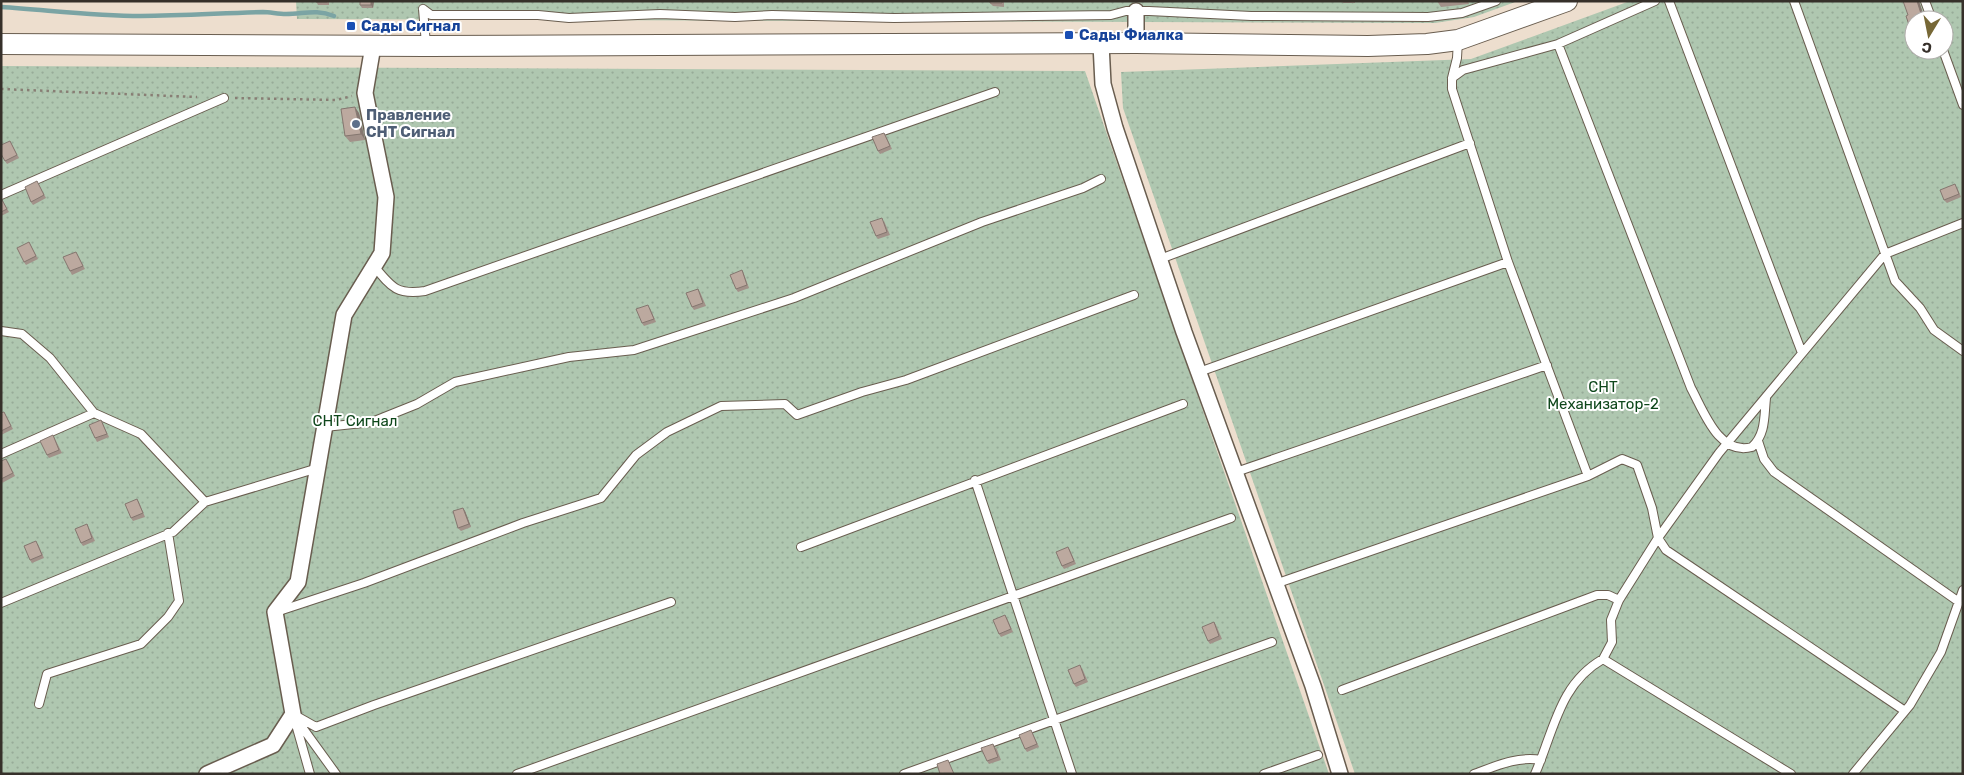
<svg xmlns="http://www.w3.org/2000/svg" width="1964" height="775" font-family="Rubik,sans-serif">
	<defs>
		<pattern id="garden-dots" width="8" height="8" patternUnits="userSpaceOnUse" patternTransform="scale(1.25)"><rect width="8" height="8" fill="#afc7b0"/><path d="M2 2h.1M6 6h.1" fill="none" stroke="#97ab98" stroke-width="1.8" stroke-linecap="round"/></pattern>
	</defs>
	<rect width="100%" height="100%" fill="#eddece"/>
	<!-- garden -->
	<path fill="url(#garden-dots)" fill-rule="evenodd" d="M296,1H1518L1474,17L1435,23L297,19Z
		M1630,1H1963V774H1355L1123,108L1121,72L1471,59ZM1914,20H1944V50H1914Z
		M1,66L1085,71L1329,774H1Z"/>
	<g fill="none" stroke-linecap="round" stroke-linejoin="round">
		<!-- stream -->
		<path stroke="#7ba4a4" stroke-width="4.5" d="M1,7C48,10 94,16 141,16C182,16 222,13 263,12C270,12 278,14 286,14C304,14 316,9 334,16"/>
		<!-- lane casing -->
		<g stroke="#695d4f" stroke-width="10">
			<path id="lane" d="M1655,1L1558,44L1463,70L1452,78V89L1508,262L1588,476L1622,459L1637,465L1652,508L1658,538L1666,550L1905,711
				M1669,1L1802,353
				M1794,1L1895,281L1920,308L1934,330L1963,351
				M1925,1L1932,20
				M423,9L431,15H538L569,18L660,14L735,17L772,15L894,18L1111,15L1126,11H1149L1251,16L1428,17L1462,13L1496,1
				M423,9L426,44
				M1558,44L1691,388C1704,412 1719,456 1752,447C1766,434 1764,416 1766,398
				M1943,50L1963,105
				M1452,78L1457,58L1458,40
				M1,195L224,98
				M1160,259L1470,143
				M374,266C392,288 397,295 425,291L995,92
				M1,331L22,334L50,358L94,413
				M1199,372L1508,262
				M325,427L372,422L417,404L455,382L569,357L634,350L794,298L982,222L1083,188L1101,179
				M1758,441L1764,459L1774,472L1959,602
				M1,454L94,413L141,434L205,502L318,468
				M1236,472L1547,365
				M975,480L1072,774
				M801,547L1183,404
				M1275,584L1588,476
				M1,603L173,532L205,502
				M279,611L364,583L523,523L601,498L636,455L667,432L721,406L785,404L797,415L862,392L906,380L1134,295
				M1342,690L1597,595H1608L1619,600
				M39,704L47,674L141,644L168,617L179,601L168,533
				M293,714L316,727L374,705L671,602
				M294,716L336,774
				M295,721L310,774
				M517,774L1231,518
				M904,774L1272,642
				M1264,774L1318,755
				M1474,774C1496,766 1517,756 1541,760
				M1535,774C1554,731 1559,684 1603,659
				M1791,774L1603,659L1612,642L1611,620L1619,600L1658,538L1719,453L1885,254L1963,223
				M1853,774L1910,705L1941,652L1963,590"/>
		</g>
		<!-- street casing -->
		<g stroke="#695d4f" stroke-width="18">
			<path id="street" d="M1136,43V11
				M1101,44L1103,84L1115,128L1184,332L1313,686L1340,774
				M207,774L273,745L293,714L275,612L298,582L344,315L382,253L386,197L365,93L373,46"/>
		</g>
		<!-- secondary casing -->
		<g stroke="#695d4f" stroke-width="22">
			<path id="secondary" d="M1,44L426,46L1136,43L1368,46L1427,44L1458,40L1567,1"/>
		</g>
		<!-- path -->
		<path stroke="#887e74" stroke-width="2.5" stroke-dasharray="2.5 4" stroke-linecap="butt" d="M1,89L197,97
			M235,98L336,100L352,96"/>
		<!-- lane -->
		<use href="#lane" stroke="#fff" stroke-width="8"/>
		<!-- street -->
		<use href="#street" stroke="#fff" stroke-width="15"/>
		<!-- secondary -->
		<use href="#secondary" stroke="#fff" stroke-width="20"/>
	</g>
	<!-- wall -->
	<path fill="#a29189" d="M316,1H329V5H318Z
		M374,1L373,8H362L360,5Z
		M1004,1V7L993,6L990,3Z
		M1342,1H1355V3H1343Z
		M1437,1H1468L1469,4L1441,7Z
		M1919,1L1925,20H1914V33H1913L1910,28L1908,15Z
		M359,113L365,140L350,142L345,136Z
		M884,133L886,136L892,149L880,154L878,151Z
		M10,141L19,158L7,164L5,161Z
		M37,181L46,198L33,205L31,202Z
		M1957,187L1961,197L1947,203L1944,200Z
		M1,198L9,212L1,216Z
		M884,221L890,235L878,239L876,236Z
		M29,242L38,259L26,265L24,262Z
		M76,252L85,269L72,275L70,271Z
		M742,270L744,274L749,288L738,292L736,289Z
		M698,289L700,292L706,306L694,310L692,307Z
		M650,308L656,322L644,326L642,323Z
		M4,412L13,429L1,435V413Z
		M101,420L109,437L97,442L95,438Z
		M53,435L62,453L49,458L47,455Z
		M1,461L8,462L15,476L2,483L1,481Z
		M137,499L139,502L145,517L133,521L131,518Z
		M465,511L471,527L461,531L458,528Z
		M87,524L89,528L95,541L83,546L81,543Z
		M38,544L44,558L32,563L30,560Z
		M1068,547L1070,550L1076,564L1064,569L1062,566Z
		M1005,615L1007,618L1013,632L1001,637L999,634Z
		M1214,622L1216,625L1222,639L1210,644L1208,641Z
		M1082,668L1088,682L1076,687L1074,684Z
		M1033,734L1039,747L1027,752L1025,749Z
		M996,747L1001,760L989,764L987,761Z"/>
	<!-- shaded-wall -->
	<path fill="#84766f" d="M371,1H374L373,8L371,5Z
		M1917,1H1919L1925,20H1923Z
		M355,107L359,113L365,140L361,134Z
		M463,508L465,511L471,527L469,524Z"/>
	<!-- building -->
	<path fill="#bca99f" stroke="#84766f" d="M316,1H327V2H316Z
		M360,1H371V5H360Z
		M990,1H1002V3H990Z
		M1903,1H1917L1923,20H1914V27L1910,28L1906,16L1908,15Z
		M355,107L361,134L345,136L341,109Z
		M884,133L890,146L878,151L872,137Z
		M10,141L17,155L5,161L1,154V145Z
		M37,181L44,195L31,202L25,187Z
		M1955,184L1959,194L1944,200L1940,190Z
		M1,198L7,209L1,212Z
		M882,218L887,232L876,236L870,222Z
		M29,242L36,256L24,262L17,248Z
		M76,252L83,266L70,271L63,257Z
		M742,270L747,285L736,289L730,275Z
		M698,289L703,303L692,307L686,293Z
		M648,305L654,319L642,323L636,309Z
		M4,412L11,426L1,431V413Z
		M101,420L107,434L95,438L89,425Z
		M53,435L59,450L47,455L40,441Z
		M6,459L13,473L1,479V461Z
		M137,499L143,513L131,518L125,504Z
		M463,508L469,524L458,528L453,511Z
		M87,524L92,538L81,543L75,529Z
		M36,541L42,555L30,560L24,546Z
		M1068,547L1074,561L1062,566L1056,552Z
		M1005,615L1011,629L999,634L993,620Z
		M1214,622L1219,636L1208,641L1202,627Z
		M1080,665L1085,679L1074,684L1068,670Z
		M1031,730L1037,744L1025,749L1019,735Z
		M993,744L998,757L987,761L981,748Z
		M948,760L954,774H940L937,764Z"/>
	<!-- markers -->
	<g fill="#1a4fb4" stroke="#fff" stroke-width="2">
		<rect x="346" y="21" width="10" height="10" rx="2.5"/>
		<rect x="1064" y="30" width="10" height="10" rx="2.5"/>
	</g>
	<circle fill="#5c6f8a" stroke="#fff" stroke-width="2" cx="356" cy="124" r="5"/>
	<g text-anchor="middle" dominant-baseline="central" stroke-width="4" stroke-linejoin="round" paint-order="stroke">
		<!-- transit labels -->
		<g font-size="15" font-weight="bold" fill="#164399" stroke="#fff" text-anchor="start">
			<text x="361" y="26">Сады Сигнал</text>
			<text x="1079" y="35">Сады Фиалка</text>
		</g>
		<!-- service labels -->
		<g font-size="15" font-weight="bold" fill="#4e5e75" stroke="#fff" text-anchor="start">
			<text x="366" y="115">Правление<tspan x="366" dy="17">СНТ Сигнал</tspan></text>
		</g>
		<!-- park labels -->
		<g font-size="15" fill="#0e471b" stroke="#fff">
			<text x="1603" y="387">СНТ<tspan x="1603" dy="17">Механизатор-2</tspan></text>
			<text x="355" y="421">СНТ Сигнал</text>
		</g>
	</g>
	<!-- border -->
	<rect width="1964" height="775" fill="none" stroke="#36302a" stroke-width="5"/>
	<!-- north arrow -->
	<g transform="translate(1929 35) rotate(190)"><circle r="24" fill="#ffffff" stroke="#afacaa"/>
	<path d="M0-4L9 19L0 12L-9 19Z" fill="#776836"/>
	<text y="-8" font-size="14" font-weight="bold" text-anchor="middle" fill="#36302a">С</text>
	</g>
</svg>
